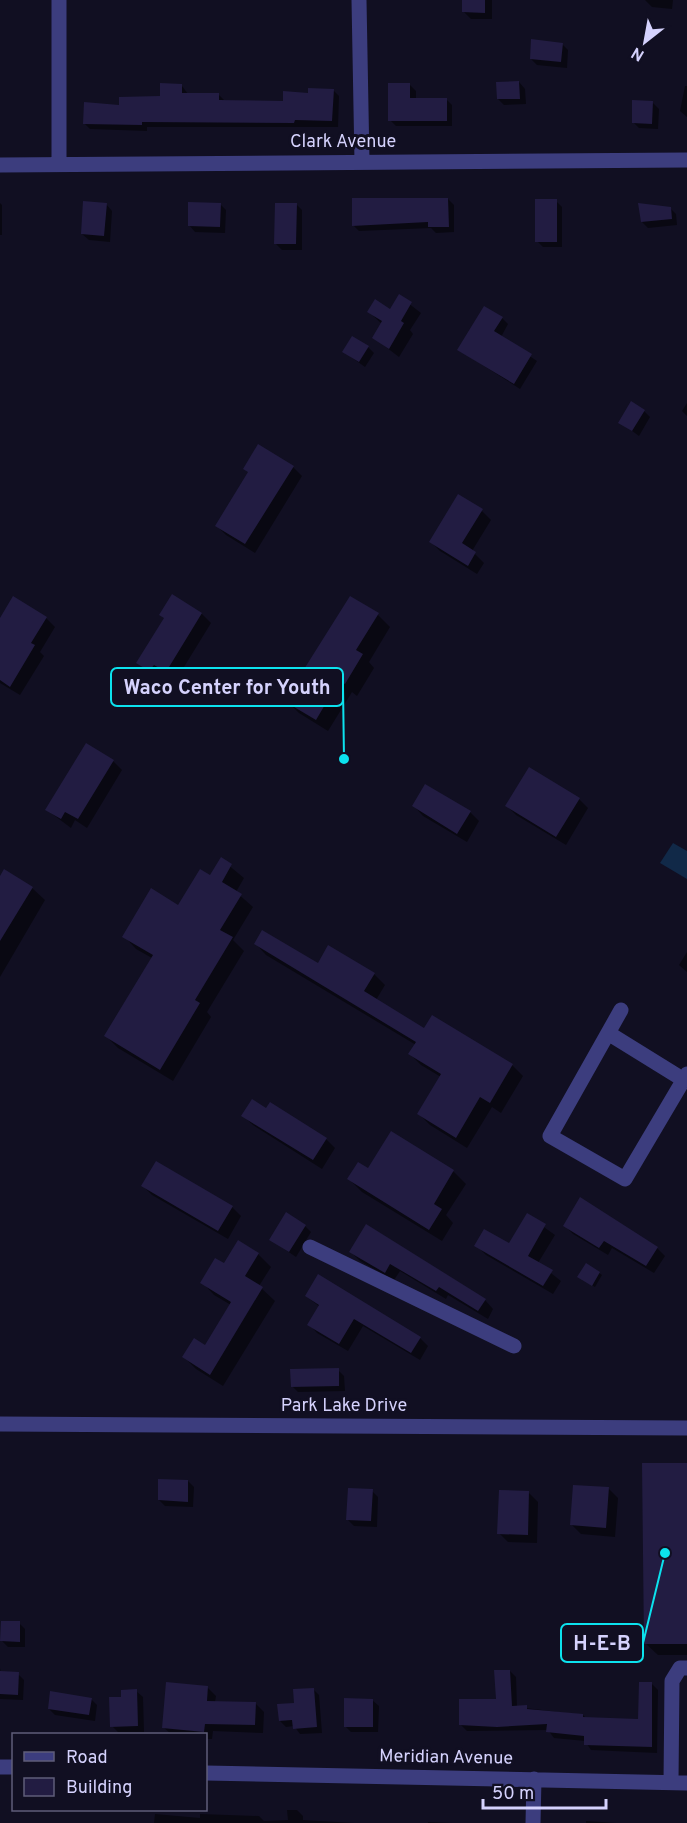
<svg xmlns="http://www.w3.org/2000/svg" width="687" height="1823" font-family="Overpass,sans-serif">
	<rect width="100%" height="100%" fill="#110f22"/>
	<!-- water -->
	<path fill="#112948" d="M673,843L687,851V879L660,863Z"/>
	<!-- shadow -->
	<path fill="#0007" d="M464,0H492V19H471L464,12Z
		M645,0H680H673L672,9L652,7Z
		M562,44L568,50L567,68L537,65L531,59Z
		M519,82L525,89L526,104L504,105L498,99Z
		M410,85L416,91V99H446L452,105V126H396L390,120Z
		M182,86L188,94H218L224,100L284,103L333,90L339,96L338,127H147V131L90,129L84,123L121,107L161,98Z
		M685,86H687V117L680,111Z
		M653,103L659,109L658,129L639,128L633,122Z
		M448,199L454,205V232L436,233L431,228L359,231L353,225Z
		M556,201L562,207V247H543L537,241Z
		M0,203L2,205V235H0Z
		M106,204L112,211L110,242L89,240L82,234Z
		M220,204L226,210L225,233L195,232L189,225Z
		M296,204L302,210V250H282L276,244Z
		M670,208L676,214L677,225L648,228L642,222Z
		M399,296L421,313L410,330L413,334L399,357L374,338L382,324L369,312L391,311Z
		M502,318L508,324L501,337L537,361L520,389L459,350Z
		M368,347L374,353L365,367L344,352Z
		M687,403V416L682,411Z
		M644,411L650,417L639,436L620,422Z
		M293,467L302,476L255,553L226,535L217,526Z
		M482,511L491,520L472,551L484,563L477,574L440,551L431,542Z
		M173,596L202,614L211,623L176,680L163,673L159,680L138,663L166,619Z
		M351,598L378,615L390,627L369,662L374,668L357,696L352,692L328,731L299,713L286,700Z
		M46,618L55,627L40,652L44,656L20,695L0,683V635Z
		M113,761L122,770L87,828L75,820L71,828L47,810Z
		M579,799L588,808L566,845L516,815L507,806Z
		M414,806L470,812L479,821L467,842L423,816Z
		M221,859L244,878L236,892L253,907L233,940L244,951L207,1012L211,1017L173,1081L118,1048L106,1036L152,958L136,949L124,936L179,907L211,877Z
		M0,879L32,888L45,900L0,977Z
		M256,944L318,965L374,974L385,985L376,1000L425,1030L432,1017L512,1065L523,1076L501,1113L492,1107L467,1148L430,1125L419,1114L441,1077L421,1065L410,1054L416,1045L266,955Z
		M687,952V972L679,965Z
		M243,1116L326,1139L335,1148L322,1169L253,1125Z
		M391,1133L454,1172L466,1184L446,1215L453,1223L442,1241L362,1192L349,1179L368,1170Z
		M143,1186L232,1207L241,1216L228,1239L152,1195Z
		M527,1215L555,1235L538,1263L561,1281L553,1294L486,1255L476,1245H509Z
		M305,1226L311,1232L296,1257L271,1240Z
		M366,1226L485,1300L493,1309L488,1319L448,1295L446,1299L400,1271L394,1280L360,1261L351,1252Z
		M565,1226L657,1248L665,1256L654,1273L612,1248L608,1255L573,1234Z
		M238,1242L258,1254L271,1267L259,1286L275,1301L223,1386L196,1369L184,1357L206,1347L231,1305L214,1295L202,1282L224,1265Z
		M599,1273L602,1275L595,1287L582,1280Z
		M306,1296L420,1338L428,1346L420,1360L363,1326L348,1351L317,1333L309,1324L320,1307Z
		M338,1370L344,1376L345,1391L298,1392L292,1386Z
		M687,1464V1655H658L645,1643Z
		M188,1481L194,1487L193,1507L165,1506L159,1500Z
		M608,1488L618,1498L615,1537L581,1534L572,1525Z
		M372,1491L378,1497L377,1527L354,1526L348,1520Z
		M529,1493L538,1502L537,1543L508,1542L499,1533Z
		M19,1623L25,1629V1647H8L2,1641Z
		M0,1668L1,1673L18,1674L24,1680L23,1700L0,1699Z
		M510,1671L516,1677L517,1707L583,1715L586,1718L639,1720L652,1684L658,1690L657,1753L591,1750L585,1741L554,1738L548,1730L467,1731L461,1725L497,1701Z
		M207,1687L216,1696L215,1702L255,1703L264,1712L263,1733L213,1731L212,1739H206V1734H171L163,1727Z
		M313,1689L319,1695L322,1733L300,1734L294,1726L286,1727L280,1721Z
		M136,1691L143,1697L144,1732H118L112,1726L123,1698Z
		M91,1699L97,1705L95,1721L55,1715L49,1709Z
		M372,1700L379,1706L378,1732H351L345,1726Z
		M287,1810H297L303,1816V1820L354,1823H154L155,1814L200,1818V1814L259,1816L264,1821L288,1820Z
		M586,1821L616,1823H586Z
		M428,1822L452,1823H428Z"/>
	<!-- building -->
	<path fill="#221c42" d="M462,0H485V13L462,12Z
		M531,39L563,43L561,62L530,59Z
		M519,81L520,99H497L496,82Z
		M160,83L182,84V93H219V100L283,101V91L308,93V88L334,89L332,121L295,120L294,123L142,122V125L83,124L84,102L119,105V97L160,96Z
		M388,83H410V98H447V121H388Z
		M632,100L653,101L652,124L632,123Z
		M352,198H448L449,227H428V222L352,226Z
		M535,199H557V242H535Z
		M83,201L107,203L104,236L81,234Z
		M188,202L221,203L220,227L188,226Z
		M275,203H297L296,244H274Z
		M638,203L671,207L672,219L641,222Z
		M399,294L412,302L401,321L404,323L389,349L372,338L382,321L367,312L375,299L390,309Z
		M484,306L503,317L494,331L532,354L514,384L457,350Z
		M352,336L369,346L359,362L342,352Z
		M631,401L645,410L632,431L618,423Z
		M258,444L294,466L245,544L215,526L248,472L243,469Z
		M458,494L483,509L462,543L476,552L468,566L429,542Z
		M172,594L202,613L166,672L154,665L149,671L136,663L164,618L159,615Z
		M13,596L47,617L31,643L35,645L10,687L0,680V618Z
		M350,596L379,613L356,650L363,654L345,684L339,681L316,720L284,701Z
		M86,743L114,760L78,819L65,812L61,819L45,810Z
		M529,767L580,798L556,837L505,806Z
		M425,784L471,811L457,834L412,806Z
		M221,857L232,864L222,882L242,894L220,930L233,937L195,1000L200,1003L160,1070L104,1036L153,955L122,937L151,888L178,905L200,869L210,875Z
		M4,869L33,887L0,941V876Z
		M262,930L318,963L328,945L375,973L364,991L424,1028L432,1015L513,1064L490,1103L480,1097L456,1138L417,1114L441,1074L408,1054L416,1042L254,944Z
		M252,1099L266,1108L270,1102L327,1138L313,1160L241,1116Z
		M391,1131L454,1170L434,1204L442,1209L429,1230L347,1179L358,1162L368,1168Z
		M156,1161L233,1206L218,1231L141,1186Z
		M580,1197L658,1247L646,1266L604,1241L599,1248L563,1226Z
		M286,1212L306,1225L289,1252L269,1240Z
		M527,1213L546,1224L528,1256L553,1270L543,1286L474,1246L484,1229L509,1243Z
		M366,1224L486,1299L478,1311L439,1287L436,1291L390,1264L385,1273L349,1252Z
		M238,1240L259,1253L245,1276L263,1287L210,1375L182,1357L194,1338L205,1345L231,1302L200,1283L215,1258L224,1263Z
		M586,1263L600,1272L592,1286L577,1277Z
		M318,1274L421,1337L411,1353L354,1319L339,1344L307,1325L319,1305L305,1296Z
		M339,1368V1386L291,1387L290,1369Z
		M642,1463H687V1644H644Z
		M158,1479L188,1480V1502L158,1500Z
		M573,1485L609,1487L606,1528L570,1525Z
		M348,1488L373,1489L371,1521L346,1520Z
		M499,1490L529,1491L528,1535L497,1534Z
		M1,1621H20V1642L0,1641Z
		M494,1670H510L512,1706L527,1705V1709L583,1714V1717L638,1719L639,1682H652V1747L584,1745V1736L546,1732L547,1724L497,1727L459,1725V1699H496Z
		M0,1671L19,1672L18,1695L0,1694Z
		M166,1682L208,1686L207,1701L256,1702L255,1725L205,1724L204,1732L162,1728Z
		M314,1688L317,1727L293,1729L292,1720L279,1721L277,1704L294,1703L293,1689Z
		M137,1689L138,1726L110,1727L109,1697H121V1690Z
		M50,1691L92,1698L89,1715L48,1709Z
		M344,1698L373,1699V1727H344Z"/>
	<g fill="none" stroke-linecap="round" stroke-linejoin="round">
		<!-- minor -->
		<path stroke="#3c3d7e" stroke-width="15" d="M59,0V164
			M359,0L362,162
			M0,165L687,160
			M621,1010L550,1136L625,1179L687,1074
			M608,1033L684,1080
			M310,1247L514,1346
			M0,1424L687,1428
			M0,1767H14
			M206,1773L687,1783
			M671,1782L672,1681L680,1668H687
			M533,1823L534,1779"/>
	</g>
	<g text-anchor="middle" dominant-baseline="central" stroke-width="6" stroke-linejoin="round" paint-order="stroke">
		<!-- street labels -->
		<g font-size="18" fill="#d5d2fd" stroke="#110f22">
			<text x="343" y="142">Clark Avenue</text>
			<text x="344" y="1406">Park Lake Drive</text>
			<text transform="translate(446 1758) rotate(1)">Meridian Avenue</text>
		</g>
	</g>
	<!-- callouts -->
	<path fill="none" stroke="#0ce2ee" stroke-width="2" d="M344 759L343 687M665 1553L643 1643"/>
	<g fill="#0ce2ee" stroke="#110f22" stroke-width="2">
		<circle cx="344" cy="759" r="6"/>
		<circle cx="665" cy="1553" r="6"/>
	</g>
	<g fill="#110f22" stroke="#0ce2ee" stroke-width="2">
		<rect x="111" y="668" width="232" height="38" rx="6"/>
		<rect x="561" y="1624" width="82" height="38" rx="6"/>
	</g>
	<g font-size="20" text-anchor="middle" font-weight="bold" fill="#d5d2fd">
		<text x="227" y="694">Waco Center for Youth</text>
		<text x="602" y="1650">H-E-B</text>
	</g>
	<!-- legend -->
	<rect x="12" y="1733" width="195" height="78" fill="#110f22" stroke="#5f5d7a" stroke-width="1.5"/>
	<rect x="24" y="1752" width="30" height="9" fill="#3c3d7e" stroke="#5f5d7a" stroke-width="1.5"/>
	<text x="66" y="1763" font-size="18" fill="#d5d2fd">Road</text>
	<rect x="24" y="1778" width="30" height="18" fill="#221c42" stroke="#5f5d7a" stroke-width="1.5"/>
	<text x="66" y="1793" font-size="18" fill="#d5d2fd">Building</text>
	<!-- north arrow -->
	<g transform="translate(645 42) rotate(211)" stroke="#110f22" stroke-width="4.5" paint-order="stroke">
	<path d="M0-4.5L10 22L0 15L-10 22Z" fill="#d5d2fd"/>
	<text y="-9" font-size="16" font-weight="bold" text-anchor="middle" fill="#d5d2fd">N</text>
	</g>
	<!-- scale -->
	<path d="M483 1799v9h123v-9" fill="none" stroke="#d5d2fd" stroke-width="3"/>
	<text x="492" y="1799" font-size="18" fill="#d5d2fd" stroke="#110f22" stroke-width="4.5" paint-order="stroke">50 m</text>
</svg>
